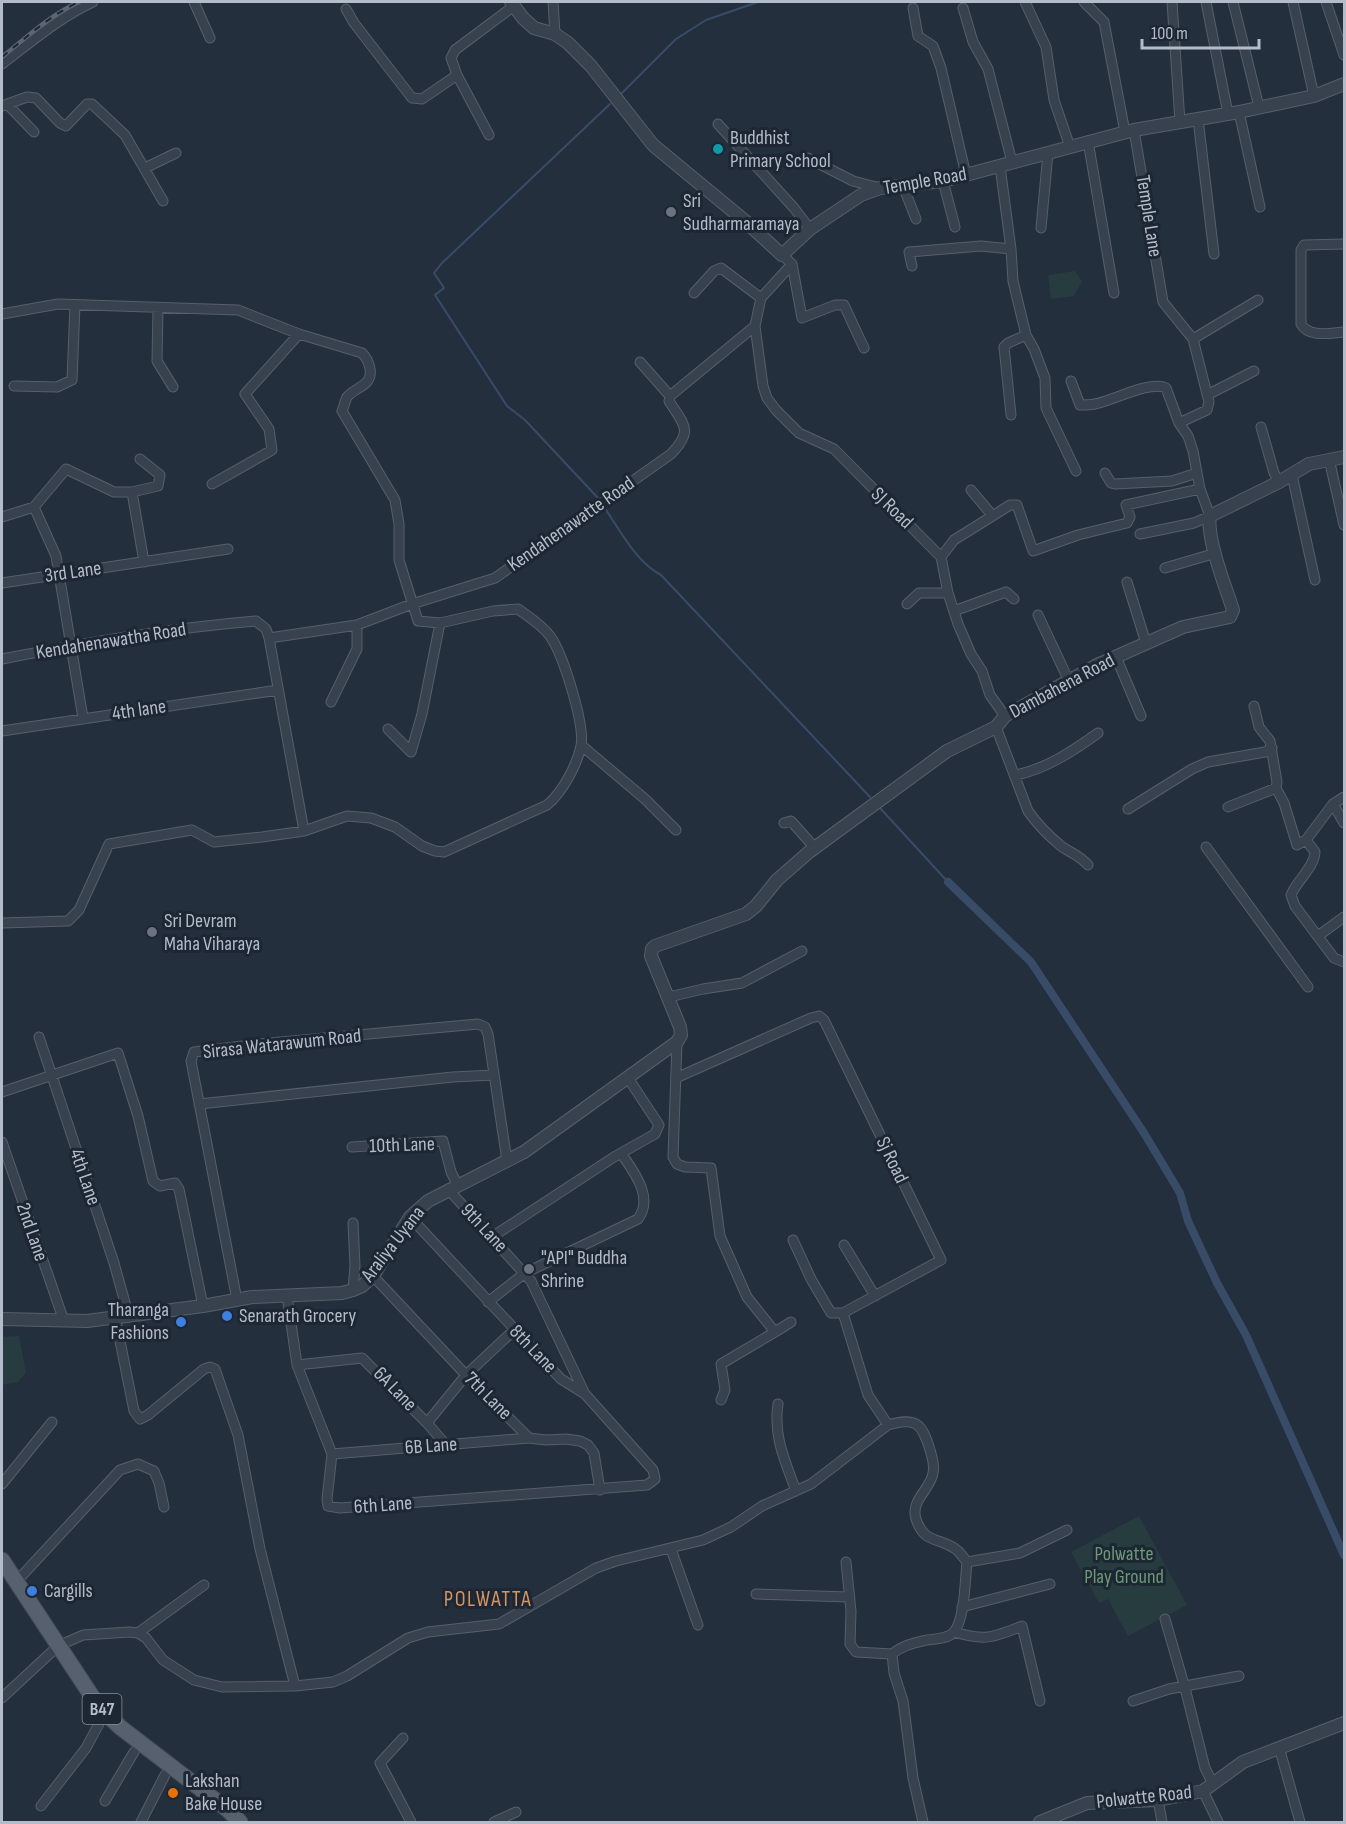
<svg xmlns="http://www.w3.org/2000/svg" width="1346" height="1824" font-family="'Sofia Sans Condensed',sans-serif">
	<rect width="100%" height="100%" fill="#242f3e"/>
	<!-- green -->
	<path fill="#263c3f" d="M1075,271L1082,281L1074,296L1051,299L1048,275Z
		M19,1336L26,1373L18,1382L2,1385V1337Z
		M1139,1516L1187,1605L1128,1636L1108,1599L1099,1603L1071,1552Z"/>
	<g fill="none" stroke-linecap="round" stroke-linejoin="round">
		<!-- stream -->
		<path stroke="#394c67" stroke-width="2" d="M619,96L676,39L706,20L758,2
			M598,498L525,420L507,406L435,295L444,288L434,273L441,264L610,104
			M604,507C620,530 636,562 661,575L870,797
			M880,808L948,882"/>
		<!-- canal -->
		<path stroke="#394c67" stroke-width="8" d="M948,882L1031,962L1144,1133L1180,1193L1188,1221L1217,1283L1246,1335L1344,1555"/>
		<!-- minor casing -->
		<g stroke="#565f6c" stroke-width="11">
			<path id="minor" d="M194,2L210,38
				M553,2L555,34
				M1025,2L1046,47L1054,100L1070,147
				M1084,2L1104,22L1125,132
				M1172,2L1180,122
				M1206,2L1228,114
				M1233,2L1259,107
				M1293,2L1314,96
				M1326,2L1344,55
				M913,8L918,36L933,46L941,68L966,175
				M963,8L973,42L988,69L1012,162
				M346,9L354,23L412,98L422,99L457,75
				M2,64C31,42 60,17 93,2
				M7,104L34,132
				M2,106L27,97L36,98L60,123L66,126L87,104H92L125,135L163,201
				M1239,112L1260,207
				M1198,119L1214,254
				M718,124L794,208L810,229
				M1134,130L1163,302L1193,339L1209,402L1207,410L1179,423
				M489,135L457,75L451,58L455,50L514,6
				M1088,141L1114,293
				M808,158L853,181L880,188
				M1000,166L1011,249L1013,281L1026,335L1008,343L1004,347L1011,415
				M145,168L176,153
				M943,181L955,227
				M903,186L916,219
				M1041,228L1048,153
				M1344,244L1304,245L1301,250V324C1309,338 1330,333 1344,332
				M792,264L802,318L835,305H844L864,348
				M912,266L909,252L981,246L1011,249
				M694,293L714,271L721,268L761,298
				M158,308L157,361L173,387
				M2,314L58,304L238,310L299,334L362,353C367,358 369,362 370,369C373,386 355,387 347,397C345,401 344,407 342,411L395,500L399,524V560L418,621L440,623L493,611L518,609C529,617 542,625 550,636C563,654 585,724 581,746C577,765 562,793 547,805L444,852L435,851L422,846L395,827L371,818L347,816L304,831L262,837L214,842L192,830L109,844L79,910L68,921L2,923
				M755,326L763,386L767,398L776,410L799,433L834,449L941,557L948,593L958,624L971,654L982,671L990,695L1005,716
				M1026,335L1034,349L1045,378L1046,408L1076,471
				M1193,339L1258,300
				M640,362L670,396
				M1071,381L1080,405C1085,405 1090,405 1095,404C1112,401 1151,380 1166,388L1179,423L1188,436L1193,451L1200,489L1210,516L1194,523L1140,534
				M14,386L57,387L72,380L75,305
				M1207,395L1254,371
				M1261,427L1274,473L1279,482
				M1329,459L1344,525
				M1105,473L1111,483L1115,484L1172,481L1197,473
				M1292,475L1315,580
				M212,484L272,450L269,429L245,394L299,334
				M971,490L992,515
				M132,492L158,486L160,475L140,459
				M34,507L56,556L83,718
				M2,517L34,507L66,469L114,492H132L144,562
				M941,557L954,540L1010,505H1017L1033,551L1078,535L1127,523L1130,517L1126,505L1200,489
				M1165,568L1216,553
				M1127,582L1146,643
				M2,583L228,549
				M907,604L919,593H948
				M954,611L1006,592L1014,599
				M1038,615L1068,679
				M269,638L304,831
				M1116,657L1141,716
				M2,659C85,643 170,628 256,621L266,629L269,638L357,625L412,604L495,578L671,454C694,430 684,425 669,401L670,396L755,326L761,298L792,264L782,255
				M331,702L357,649V625
				M1254,706L1259,727L1270,741L1277,782L1276,788
				M996,727L1028,811C1037,824 1049,836 1061,846C1072,854 1078,854 1088,865
				M388,729L411,752L422,714L440,623
				M2,731L278,690
				M581,745L645,799L676,830
				M1016,775C1046,769 1073,751 1098,733
				M1344,797L1333,804L1306,840L1315,852C1314,868 1297,880 1291,895L1295,906L1334,958L1344,962
				M1333,804L1344,823
				M1228,807L1276,788L1284,803L1297,845L1306,840
				M1128,809L1192,769L1208,762L1265,752L1272,748
				M784,823L791,821L815,848
				M1206,847L1308,987
				M1318,936L1344,917
				M669,997L703,989L742,983L802,951
				M39,1037L114,1263L129,1317
				M677,1042L673,1157L677,1164L685,1167L711,1168L720,1236L747,1297L775,1332L791,1322
				M676,1078L811,1018L819,1016L824,1020L941,1260L843,1313H831L811,1279L793,1240
				M2,1092L118,1053L138,1116L153,1181L160,1186L175,1183L179,1189L203,1306
				M199,1104L453,1077L494,1075
				M2,1142L64,1321
				M352,1147L443,1141L451,1172L458,1186
				M448,1189L531,1281L584,1392
				M492,1237L614,1157L655,1134L659,1125L628,1078
				M844,1245L875,1296
				M373,1276L466,1375L529,1438L546,1440L566,1439L580,1441L588,1445L594,1453L600,1490
				M353,1290L355,1266L353,1223
				M287,1295L297,1365L332,1454L327,1499L328,1506L340,1508L647,1485L655,1479L653,1470L585,1394L561,1379L410,1217
				M237,1300L191,1061L194,1052L259,1044L478,1024L485,1027L488,1034L507,1161
				M488,1302L525,1273L638,1219C654,1197 634,1172 621,1153
				M843,1313L868,1395L888,1425
				M115,1316L134,1411L140,1419L148,1415L204,1369L210,1367L215,1369L238,1435L260,1549L295,1686
				M297,1365L362,1358L427,1423L446,1445
				M721,1400L725,1390L721,1364L775,1332
				M778,1404C773,1436 785,1461 796,1491
				M427,1423L466,1375L514,1330
				M332,1454L529,1438
				M2,1484L52,1422
				M671,1549L698,1625
				M967,1562L1020,1553L1067,1530
				M16,1582L120,1470L138,1464L154,1471L159,1483L164,1507
				M756,1594L849,1597
				M962,1607L1050,1584
				M1165,1619L1185,1688L1205,1768L1213,1784
				M954,1632C985,1641 992,1638 1022,1626L1040,1701
				M138,1633L204,1585
				M892,1654L894,1673L903,1701L913,1778L923,1822
				M2,1698L58,1646L83,1635L130,1632L138,1633L146,1638L163,1660L194,1680L222,1687L295,1686L333,1682L347,1676L408,1638L428,1632L499,1624L596,1568L616,1561L703,1540L731,1527L762,1506L811,1484L888,1425C916,1417 922,1423 930,1450C932,1457 935,1465 933,1473C931,1489 910,1500 916,1519C925,1546 941,1536 958,1551C961,1554 964,1558 967,1562C965,1579 965,1619 954,1632C948,1639 936,1639 927,1640C914,1643 903,1645 892,1654L856,1652L850,1644L851,1611L846,1562
				M1133,1701L1169,1689L1239,1676
				M403,1738L380,1763L411,1822
				M1279,1747L1300,1822
				M1203,1791L1218,1822
				M1158,1800L1162,1822
				M105,1801L134,1752
				M41,1806L86,1748L100,1722
				M141,1822L165,1775
				M494,1822L516,1812"/>
		</g>
		<!-- tertiary casing -->
		<g stroke="#565f6c" stroke-width="14">
			<path id="tertiary" d="M511,2L523,18L534,28L555,34L568,43L591,66L653,145L745,221L782,255L810,229L861,195L880,188L943,181L1134,130L1239,112L1314,96L1344,84
				M2,1319L87,1321L203,1306L252,1297L342,1293L353,1290L362,1286L373,1276L410,1217L428,1201L524,1152L677,1042L681,1035L680,1027L651,956L652,949L655,946L746,914L756,906L777,880L809,852L947,751L996,727L1005,716L1095,666L1183,627L1230,617L1233,610C1226,588 1206,538 1210,516L1279,482L1309,464L1344,457
				M1040,1822L1087,1803L1158,1800L1203,1791L1243,1762L1344,1723"/>
		</g>
		<!-- primary casing -->
		<g stroke="#414a57" stroke-width="17">
			<path id="primary" d="M2,1560L99,1707L120,1727L228,1810L240,1822"/>
		</g>
		<!-- minor -->
		<use href="#minor" stroke="#38414e" stroke-width="9"/>
		<!-- tertiary -->
		<use href="#tertiary" stroke="#38414e" stroke-width="12"/>
		<!-- primary -->
		<use href="#primary" stroke="#56606e" stroke-width="15"/>
		<!-- rail casing -->
		<g stroke="#5a6575" stroke-width="4.5">
			<path id="rail" d="M2,57C27,37 50,15 79,2"/>
		</g>
		<!-- rail -->
		<use href="#rail" stroke="#1d2633" stroke-width="2" stroke-dasharray="7" stroke-linecap="butt"/>
	</g>
	<!-- markers -->
	<circle fill="#0f9aa8" stroke="#1d2633" stroke-width="2" cx="718" cy="149" r="6"/>
	<g fill="#6b7280" stroke="#1d2633" stroke-width="2">
		<circle cx="671" cy="212" r="6"/>
		<circle cx="152" cy="932" r="6"/>
		<circle cx="529" cy="1269" r="6"/>
	</g>
	<g fill="#3f7fe0" stroke="#1d2633" stroke-width="2">
		<circle cx="227" cy="1316" r="6"/>
		<circle cx="181" cy="1322" r="6"/>
		<circle cx="32" cy="1591" r="6"/>
	</g>
	<circle fill="#e8710a" stroke="#1d2633" stroke-width="2" cx="173" cy="1793" r="6"/>
	<g text-anchor="middle" dominant-baseline="central" stroke-width="6" stroke-linejoin="round" paint-order="stroke">
		<!-- shield labels -->
		<rect fill="#1d2633" stroke="#878f9c" stroke-width="1.5" x="82.5" y="1694" width="39" height="30" rx="4.5"/>
		<g font-size="18" font-weight="bold" fill="#b4bcc9">
			<text x="102" y="1709">B47</text>
		</g>
		<!-- poi labels -->
		<g font-size="20" fill="#b4bcc9" stroke="#1d2633" text-anchor="start">
			<text x="730" y="138">Buddhist<tspan x="730" dy="23">Primary School</tspan></text>
			<text x="683" y="201">Sri<tspan x="683" dy="23">Sudharmaramaya</tspan></text>
			<text x="164" y="921">Sri Devram<tspan x="164" dy="23">Maha Viharaya</tspan></text>
			<text x="541" y="1258">"API" Buddha<tspan x="541" dy="23">Shrine</tspan></text>
			<text x="169" y="1310" text-anchor="end">Tharanga<tspan x="169" dy="23">Fashions</tspan></text>
			<text x="239" y="1316">Senarath Grocery</text>
			<text x="44" y="1591">Cargills</text>
			<text x="185" y="1781">Lakshan<tspan x="185" dy="23">Bake House</tspan></text>
		</g>
		<!-- street labels -->
		<g font-size="20" fill="#b4bcc9" stroke="#1d2633">
			<text transform="translate(925 181) rotate(-10)">Temple Road</text>
			<text transform="translate(1149 216) rotate(81)">Temple Lane</text>
			<text transform="translate(892 508) rotate(44)">SJ Road</text>
			<text transform="translate(571 524) rotate(-35)">Kendahenawatte Road</text>
			<text transform="translate(73 572) rotate(-8)">3rd Lane</text>
			<text transform="translate(111 641) rotate(-9)">Kendahenawatha Road</text>
			<text transform="translate(1062 686) rotate(-28)">Dambahena Road</text>
			<text transform="translate(139 710) rotate(-8)">4th lane</text>
			<text transform="translate(282 1044) rotate(-6)">Sirasa Watarawum Road</text>
			<text transform="translate(402 1145) rotate(-2)">10th Lane</text>
			<text transform="translate(892 1160) rotate(64)">Sj Road</text>
			<text transform="translate(85 1177) rotate(71)">4th Lane</text>
			<text transform="translate(484 1228) rotate(47)">9th Lane</text>
			<text transform="translate(32 1232) rotate(71)">2nd Lane</text>
			<text transform="translate(393 1244) rotate(-52)">Araliya Uyana</text>
			<text transform="translate(533 1349) rotate(46)">8th Lane</text>
			<text transform="translate(395 1389) rotate(46)">6A Lane</text>
			<text transform="translate(488 1396) rotate(45)">7th Lane</text>
			<text transform="translate(431 1446) rotate(-4)">6B Lane</text>
			<text transform="translate(383 1505) rotate(-4)">6th Lane</text>
			<text transform="translate(1144 1797) rotate(-6)">Polwatte Road</text>
		</g>
		<!-- park labels -->
		<g font-size="20" fill="#6b9a76" stroke="#1d2633">
			<text x="1124" y="1554">Polwatte<tspan x="1124" dy="23">Play Ground</tspan></text>
		</g>
		<!-- quarter labels -->
		<g font-size="22" letter-spacing="1.5" fill="#d59563" stroke="#1d2633">
			<text x="488" y="1599">POLWATTA</text>
		</g>
	</g>
	<!-- border -->
	<rect width="1346" height="1824" fill="none" stroke="#b4bcc9" stroke-width="6"/>
	<!-- scale -->
	<path d="M1142 39v9h117v-9" fill="none" stroke="#b4bcc9" stroke-width="3"/>
	<text x="1151" y="39" font-size="18" fill="#b4bcc9" stroke="#1d2633" stroke-width="4.5" paint-order="stroke">100 m</text>
</svg>
